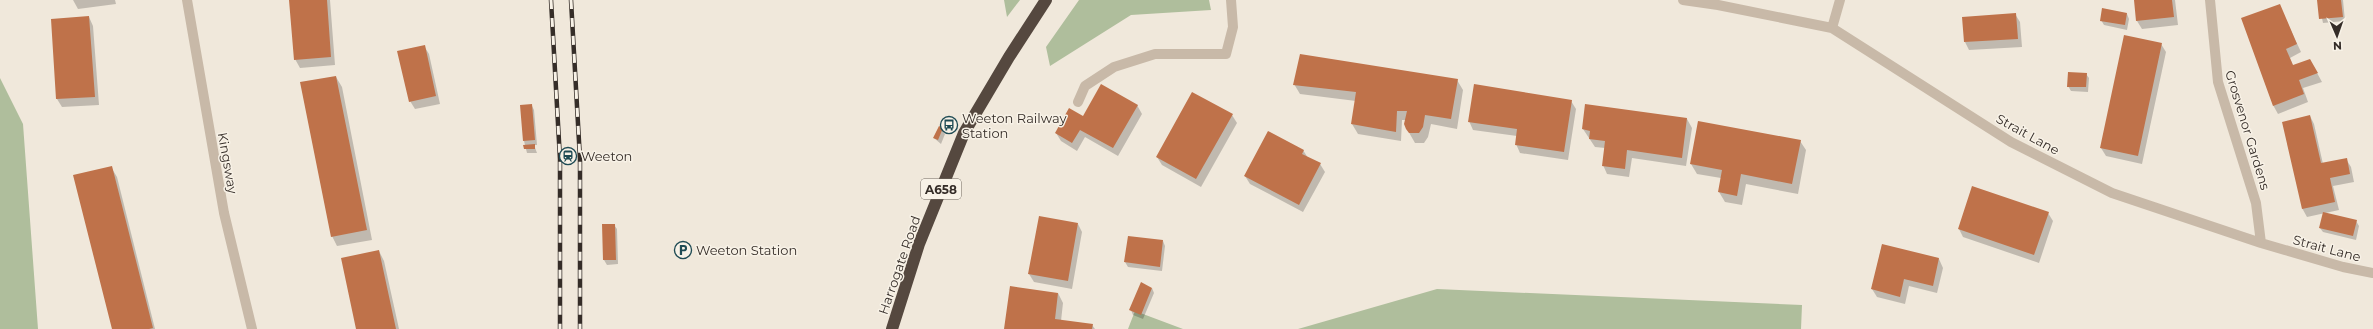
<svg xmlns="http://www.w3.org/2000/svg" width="2373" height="329" font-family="Montserrat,sans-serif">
	<rect width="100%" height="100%" fill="#f0e8db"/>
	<!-- green -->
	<path fill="#afbe9c" d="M1004,0H1020L1007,17Z
		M1079,0H1209L1211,10L1131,15L1050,66L1046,47Z
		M0,78L23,124L38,329H0Z
		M1437,289L1802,305L1801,329H1298Z
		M1135,311L1183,329H1128Z"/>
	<!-- shadow -->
	<path fill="#0003" d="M73,0H115L116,4L78,9Z
		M290,0H330L335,65L300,68L295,59Z
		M2135,0H2175L2178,25L2142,29L2137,21Z
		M2318,0H2343L2345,21L2323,23Z
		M2279,5L2301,52L2290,58L2293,66L2310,60L2322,82L2303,88L2308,102L2278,114L2273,105Z
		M2015,14L2020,22L2022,47L1969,50L1965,42Z
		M2127,14L2129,19L2127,30L2104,25L2101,20Z
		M89,17L93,26L99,105L62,107L57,99L52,20Z
		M2161,44L2166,52L2142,164L2106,156L2101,148Z
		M424,46L429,54L440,104L415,109L410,101Z
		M2086,74L2089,78L2088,92L2071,91L2068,86Z
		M336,77L342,87L372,240L337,246L332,236Z
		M1457,80L1463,90L1457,129L1431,124L1428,137L1424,143H1415L1407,129L1405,120H1402L1401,141L1358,134L1352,124L1356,101L1300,94L1294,84Z
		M1571,101L1576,109L1568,160L1520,153L1516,144L1517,136L1473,130L1469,121Z
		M1137,105L1142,114L1118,156L1085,137L1077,151L1061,141L1056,133L1083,117Z
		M1586,105L1687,119L1692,128L1686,166L1632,158L1629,177L1607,174L1603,165L1605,148L1595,147L1583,129Z
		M532,106L534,110L537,145H534L537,153H527L524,141Z
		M1232,115L1237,123L1201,187L1162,165L1157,157Z
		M2310,116L2314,124L2323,164L2346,159L2351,167L2354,182L2333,186L2339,210L2307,217L2302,208Z
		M942,129L945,134L941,144L934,138Z
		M1800,141L1806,150L1798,194L1746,184L1742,205L1725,202L1719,192L1721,178L1697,174L1691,164Z
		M1303,150L1308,158L1320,164L1325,172L1303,212L1250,184L1245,176Z
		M111,167L117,177L155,329H113Z
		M2048,213L2053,221L2039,263L1963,237L1959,229Z
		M2356,221L2359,226L2356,240L2323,232L2320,228Z
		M1078,224L1082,232L1072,289L1034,282L1029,274Z
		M603,225H614L617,229L618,264L607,265L604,260Z
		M1163,241L1165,246L1162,271L1128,267L1125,262Z
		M1882,245L1939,259L1943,268L1937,293L1909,286L1905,304L1877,297L1872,289Z
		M379,251L384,261L399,329H357Z
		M1152,288L1154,293L1143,319L1133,315L1131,310Z
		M1058,293L1063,303L1061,321L1092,325L1095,329H1005Z"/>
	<!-- building -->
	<path fill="#bf724a" d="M289,0H327L331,57L294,60Z
		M2134,0H2172L2174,17L2136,21Z
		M2317,0H2341L2343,17L2319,19Z
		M2280,4L2297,44L2286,49L2293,65L2310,59L2318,73L2299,80L2304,94L2273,106L2241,18Z
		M2102,8L2127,13L2125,25L2100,21Z
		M2016,13L2018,39L1964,42L1962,17Z
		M89,16L95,97L56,99L51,19Z
		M2124,35L2162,43L2138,156L2100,148Z
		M425,45L436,96L409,102L397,51Z
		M1300,54L1458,79L1451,119L1425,115L1423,127L1419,133H1409L1406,129L1404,124L1407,111H1397L1396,132L1351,124L1356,92L1293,85Z
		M2068,72L2087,73L2086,87H2067Z
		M336,76L367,230L331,237L300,82Z
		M1101,84L1138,105L1113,148L1080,130L1072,143L1055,133L1069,108L1083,116Z
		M1474,84L1572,100L1564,152L1515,145L1517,129L1468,122Z
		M1192,92L1233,114L1196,179L1156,157Z
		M532,104L535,140L523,141L520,105Z
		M1585,104L1687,118L1682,158L1627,150L1625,169L1602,166L1605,141L1589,139L1590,131L1582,129Z
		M2310,115L2321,163L2347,158L2350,174L2330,178L2335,202L2302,209L2282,122Z
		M1698,121L1801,140L1792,184L1741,174L1737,196L1718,192L1722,170L1690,164Z
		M939,126L943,128L938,140L933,138Z
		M1268,131L1304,150L1302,154L1321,163L1299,205L1244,176Z
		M535,144V149H524L523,145Z
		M112,166L153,328L149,329H112L73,175Z
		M1972,186L2049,212L2034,255L1958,229Z
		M2323,212L2357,220L2353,236L2319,228Z
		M1039,216L1078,223L1068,281L1028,274Z
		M602,224H615L616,260H603Z
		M1128,236L1163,240L1160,267L1124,262Z
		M1882,244L1939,258L1933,286L1904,279L1900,297L1871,289Z
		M379,250L396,329H356L341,258Z
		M1141,282L1152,288L1141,315L1129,310Z
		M1010,286L1058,293L1055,319L1093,324L1092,329H1004Z"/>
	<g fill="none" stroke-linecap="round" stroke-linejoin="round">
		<!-- minor -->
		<path stroke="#c8b9a8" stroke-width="10" d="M187,0L224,213L252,329
			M1683,0L1718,5L1832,28L2011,142L2112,193L2261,243L2343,267L2373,273
			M2210,0L2218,82L2256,203L2261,243
			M1832,28L1840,0
			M1078,102L1085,86L1114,67L1155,54H1226L1233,27L1231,0"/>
		<!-- highway -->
		<path stroke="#55483f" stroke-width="12" d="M892,329L919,244L964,133L1009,57L1046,0"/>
		<!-- rail casing -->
		<g stroke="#352d28" stroke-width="4.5">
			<path id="rail" d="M551,0L560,159V329
				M571,0L580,159V329"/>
		</g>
		<!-- rail -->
		<use href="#rail" stroke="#f8f2e7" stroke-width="3" stroke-dasharray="9" stroke-linecap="butt"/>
	</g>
	<!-- icons -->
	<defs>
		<g id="bus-ring" transform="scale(0.9)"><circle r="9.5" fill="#f8f2e7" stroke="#1f4b54" stroke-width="1.5"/><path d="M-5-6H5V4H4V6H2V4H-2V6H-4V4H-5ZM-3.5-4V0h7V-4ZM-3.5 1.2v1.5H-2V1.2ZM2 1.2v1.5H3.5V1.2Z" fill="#1f4b54"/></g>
		<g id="station-ring" transform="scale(0.9)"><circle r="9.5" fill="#f8f2e7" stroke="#1f4b54" stroke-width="1.5"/><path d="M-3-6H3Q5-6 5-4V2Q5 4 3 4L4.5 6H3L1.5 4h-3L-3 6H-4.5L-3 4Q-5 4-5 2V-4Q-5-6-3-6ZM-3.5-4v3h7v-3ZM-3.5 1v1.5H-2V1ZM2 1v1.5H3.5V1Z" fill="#1f4b54"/></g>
		<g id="parking-ring" transform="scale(0.9)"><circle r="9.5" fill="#f8f2e7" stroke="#1f4b54" stroke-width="1.5"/><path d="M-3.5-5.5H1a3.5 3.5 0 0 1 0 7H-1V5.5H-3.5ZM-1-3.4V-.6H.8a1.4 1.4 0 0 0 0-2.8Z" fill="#1f4b54"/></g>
	</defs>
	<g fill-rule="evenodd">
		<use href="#bus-ring" x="949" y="125"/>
		<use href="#station-ring" x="568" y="156"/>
		<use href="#parking-ring" x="683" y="250"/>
	</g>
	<g text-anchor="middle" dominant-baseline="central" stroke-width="3" stroke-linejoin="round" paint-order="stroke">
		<!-- shield labels -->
		<rect fill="#f8f2e7" stroke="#706861" stroke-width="1" x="921" y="179" width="40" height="20" rx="3"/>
		<g font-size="12" font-weight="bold" fill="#352d28">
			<text x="941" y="189">A658</text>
		</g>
		<!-- poi labels -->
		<g font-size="13" fill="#352d28" stroke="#f8f2e7" text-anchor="start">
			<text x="962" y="118">Weeton Railway<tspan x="962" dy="15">Station</tspan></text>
			<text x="581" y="156">Weeton</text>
			<text x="696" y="250">Weeton Station</text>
		</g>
		<!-- street labels -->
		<g font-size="13" fill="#352d28" stroke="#f8f2e7">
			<text transform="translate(2248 130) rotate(73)">Grosvenor Gardens</text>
			<text transform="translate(2028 134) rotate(29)">Strait Lane</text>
			<text transform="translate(228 163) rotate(80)">Kingsway</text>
			<text transform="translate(2327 248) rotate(15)">Strait Lane</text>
			<text transform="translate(899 265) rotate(-71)">Harrogate Road</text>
		</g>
	</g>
	<!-- north arrow -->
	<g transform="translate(2337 36) rotate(178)" stroke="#f8f2e7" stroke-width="3" paint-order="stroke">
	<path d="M0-3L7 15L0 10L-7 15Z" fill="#352d28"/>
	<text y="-6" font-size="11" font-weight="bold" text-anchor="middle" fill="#352d28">N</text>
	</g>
</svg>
